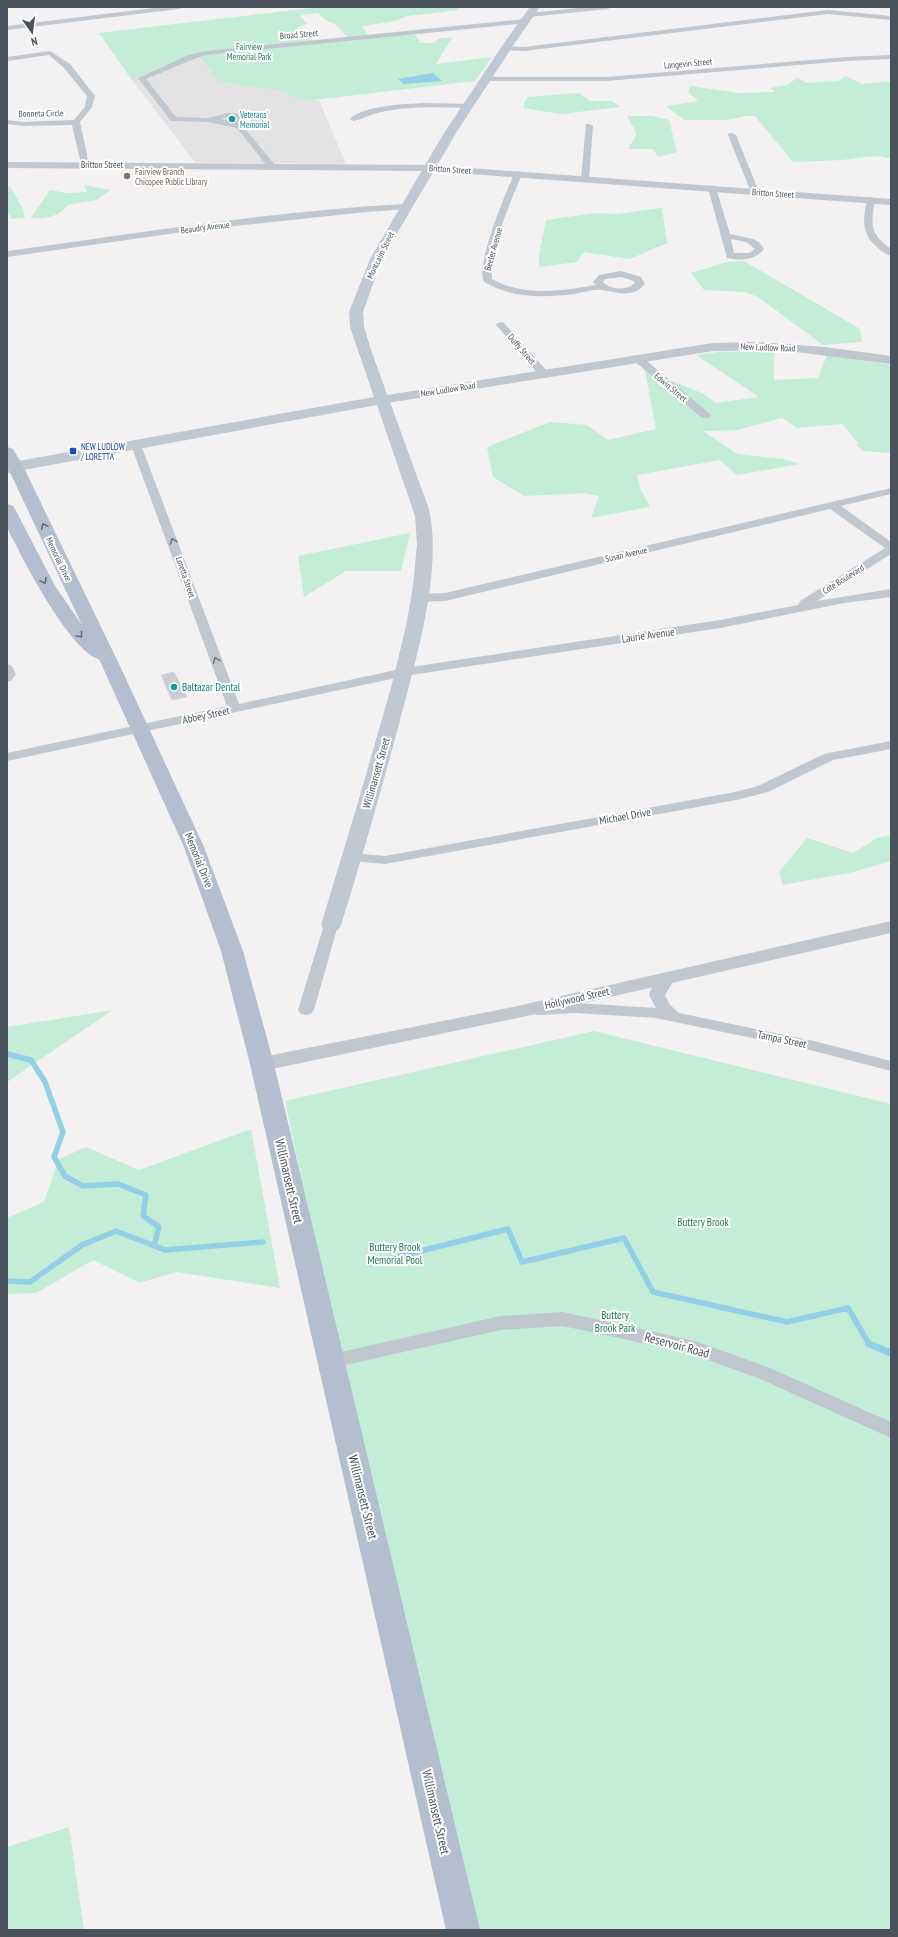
<svg xmlns="http://www.w3.org/2000/svg" width="898" height="1937" font-family="'PT Sans Narrow',sans-serif">
	<rect width="100%" height="100%" fill="#f3f1f1"/>
	<!-- education -->
	<path fill="#e4e2e2" d="M197,54L220,82L280,91L305,101L319,100L346,164L195,162L132,80L164,65Z"/>
	<!-- green -->
	<path fill="#c3edd7" d="M321,7H456L459,10L408,16L395,21L362,26L367,35L348,37L335,24L327,21L318,13L299,15L307,24L296,29L312,41L409,33L410,35L415,34L420,43H434L439,38H452L436,64L492,57L475,81L305,101L280,91L220,82L197,54L164,65L132,80L99,33Z
		M846,76L862,84L891,81V159C875,153 858,159 842,160C826,161 809,161 793,162L755,116H746L727,120H684L666,106L698,101L688,92L690,86L739,93L775,92L771,88L787,85L797,78L806,83L838,81Z
		M579,93L590,101H612L620,107L561,114L523,108L527,97Z
		M627,116H652L669,120L677,152L658,157L653,149H628L637,134Z
		M84,185L111,190L96,200L68,205C60,217 44,219 31,218L50,190L66,193L87,192Z
		M10,186L23,209L25,218L11,219L7,210V187Z
		M662,208L667,243L630,259L584,252L577,262L539,267V255L546,220L597,213L617,214Z
		M744,261L860,329L862,342L823,345L758,297L745,292L704,290L691,273L727,262Z
		M774,351V380L818,378L827,355L891,365V453L864,451L856,445L859,444L842,424L797,428L782,418L737,430L703,431L737,454L783,459L800,464L737,475L720,460L637,475L640,488L650,507L591,518L599,496L584,493L524,496L493,477L487,447L550,422L587,425L608,440L656,429L645,370L704,394L716,403L759,397L696,355L719,352Z
		M410,533L401,571H346L304,597L298,556Z
		M891,835V861L853,872L783,885L779,872L807,838L853,853L877,838Z
		M113,1010L7,1082V1027Z
		M594,1031L891,1104V1930H472L306,1203L285,1101Z
		M251,1129L280,1288L176,1272L140,1283L93,1260L36,1293L7,1294V1218L44,1202L59,1159L86,1147L139,1170Z
		M69,1827L84,1930H7V1847Z"/>
	<!-- water -->
	<path fill="#93cfe7" d="M433,73L442,81L403,84L398,79Z"/>
	<g fill="none" stroke-linecap="round" stroke-linejoin="round">
		<!-- stream-far1 -->
		<path stroke="#93cfe7" stroke-width="5.5" d="M7,1054L31,1060L45,1082L63,1132L54,1157L65,1176L83,1186L118,1184L146,1195L143,1216L159,1227L154,1246
			M369,1264L508,1229L522,1262L624,1238L653,1292L787,1322L848,1308L869,1344L872,1345
			M7,1281L30,1282L82,1245L116,1231L165,1250L263,1242"/>
		<!-- stream -->
		<path stroke="#93cfe7" stroke-width="7" d="M869,1344L891,1353"/>
	</g>
	<!-- building -->
	<path fill="#cbcdd3" stroke="#d5d7dc" d="M174,672L187,697L172,700L161,675Z"/>
	<g fill="none" stroke-linecap="round" stroke-linejoin="round">
		<!-- minor -->
		<path fill="#c0c7cf" fill-rule="evenodd" d="M162,7H182L179,9L7,30V26Z
			M587,7H611L608,9L529,17L525,15L529,13Z
			M828,10L891,16V20L828,14L524,51L505,50L501,48L505,46L524,47Z
			M525,19H528V23L206,55L194,59L146,79L176,117L208,118L228,113L242,114L244,119L240,123L275,165L271,167H268L237,128L208,122L171,121L138,78L188,55L206,51ZM228,117L236,119L233,121L220,119Z
			M50,51L70,64L95,96L92,107L80,122L89,164L88,166H82L81,164L72,125L23,126L7,124V120L23,122L74,120L85,107L87,96L64,68L49,55L7,61V57Z
			M891,55V59L847,61L606,81H486L482,79L486,77H606L847,57Z
			M425,103L468,104L472,106L468,108C439,107 409,106 381,112C371,114 363,119 354,121L350,119C364,105 406,104 425,103Z
			M586,124H589L593,126L589,179L585,182L581,179Z
			M729,133H732L736,135L759,192L758,194L755,195L751,192L728,135Z
			M518,171L522,174C511,201 489,250 492,279C524,297 560,291 596,285L593,282L599,275L621,271L641,277L645,284C633,299 616,292 602,290C593,289 582,293 574,294C542,298 512,298 484,282C475,265 506,193 514,174ZM621,277L634,281L635,283C626,291 611,290 603,282L605,279Z
			M712,185L716,188L730,234L753,239L760,243L764,249C756,260 739,261 727,258L708,188ZM731,239L746,242L755,249L749,253H734Z
			M871,197L875,200C871,224 869,234 891,249V256C886,254 881,251 877,247C861,234 863,219 867,200Z
			M405,204L408,205V209L366,212L197,230L7,257V251C139,233 272,211 405,204Z
			M501,322L504,323L547,371L548,373L547,375H539L498,327L496,325L498,323Z
			M637,355L641,356L710,414L711,416L710,418H702L633,360L632,358L633,356Z
			M136,442L141,445L239,704L405,668L720,620L798,605L800,601L885,548L830,509L445,601L420,602L414,598L420,594L445,593L891,488V494L841,506L891,542V554L817,601L891,589V597L844,603L720,628L405,676L7,761V753L227,706L131,445Z
			M7,664L11,665L16,674L11,681L7,682Z
			M891,741V749L833,760L768,792L736,800L385,864L352,861L347,860L345,857L347,854L352,853L385,856L735,792L758,786L824,754Z
			M331,920L336,922L338,925L314,1010L311,1014L306,1015L301,1014L298,1010L324,925L326,922Z
			M668,972L673,973L676,977L665,995L670,1005L679,1013L814,1041L891,1061V1071L814,1051L656,1018L576,1013L538,1015L533,1014L530,1010L533,1006L538,1005L576,1003L656,1008L649,995C652,986 659,975 668,972Z
			M563,1312L695,1341L770,1368L891,1422V1438L758,1378L688,1353L563,1326L501,1330L332,1368L326,1366L323,1361L326,1356L332,1354L501,1316Z"/>
		<!-- tertiary -->
		<path fill="#c0c7cf" fill-rule="evenodd" d="M7,162L430,165L891,199V205L430,171L7,168Z
			M758,342L825,347L891,356V364L780,350L713,351L381,404L375,400L381,396L713,343Z
			M891,921V933L513,1019L262,1071L255,1069L253,1064L255,1059L262,1057L513,1007Z"/>
		<!-- secondary -->
		<path fill="#c0c8d3" fill-rule="evenodd" d="M530,7H540L514,44L456,133L382,259L363,312L364,327L372,353L429,509C443,571 415,663 399,724C381,791 362,858 341,925L338,930L331,932L324,930L321,925L359,799L392,684L406,626L413,586L417,544L415,516L377,405L7,473V463L374,397L350,327L349,312L370,259L444,133L504,43Z"/>
		<!-- primary -->
		<path fill="#b3bece" fill-rule="evenodd" d="M7,447L13,449L23,466L120,666L204,847L243,951L274,1064L480,1930H446L250,1064L221,951L184,847L99,659C73,653 28,570 16,545C13,539 8,532 7,525C6,519 7,511 7,504L13,506L15,509L55,586L82,625L7,466Z"/>
	</g>
	<!-- one-way arrows -->
	<defs><path id="oneway-chevron" d="M-2-3.5L2.5 0L-2 3.5" fill="none" stroke-width="1.6" stroke-linecap="round" stroke-linejoin="round"/></defs>
	<g stroke="#646e79">
		<use href="#oneway-chevron" transform="translate(44 526) rotate(-115)"/>
		<use href="#oneway-chevron" transform="translate(44 581) rotate(60)"/>
		<use href="#oneway-chevron" transform="translate(80 635) rotate(50)"/>
	</g>
	<g stroke="#6d767f">
		<use href="#oneway-chevron" transform="translate(173 541) rotate(-111)"/>
		<use href="#oneway-chevron" transform="translate(216 660) rotate(-111)"/>
	</g>
	<!-- markers -->
	<g fill="#0f9aa8" stroke="#fff" stroke-width="1.5">
		<circle cx="232" cy="119" r="4"/>
		<circle cx="174" cy="687" r="4"/>
	</g>
	<circle fill="#8d6e63" stroke="#fff" stroke-width="1.5" cx="127" cy="176" r="4"/>
	<rect fill="#1a4fb4" stroke="#fff" stroke-width="1.5" x="69" y="447" width="8" height="8" rx="2"/>
	<g text-anchor="middle" dominant-baseline="central" stroke-width="4" stroke-linejoin="round" paint-order="stroke">
		<!-- far-street labels -->
		<g font-size="9" fill="#4a535d" stroke="#fff">
			<text transform="translate(299 34) rotate(-5)">Broad Street</text>
			<text transform="translate(688 63) rotate(-5)">Langevin Street</text>
			<text transform="translate(41 113) rotate(-1)">Bonneta Circle</text>
			<text x="102" y="164">Britton Street</text>
			<text transform="translate(450 169) rotate(4)">Britton Street</text>
			<text transform="translate(773 193) rotate(4)">Britton Street</text>
			<text transform="translate(205 227) rotate(-7)">Beaudry Avenue</text>
			<text transform="translate(493 249) rotate(-74)">Beeler Avenue</text>
			<text transform="translate(380 255) rotate(-64)">Montcalm Street</text>
			<text transform="translate(768 347) rotate(2)">New Ludlow Road</text>
			<text transform="translate(522 349) rotate(49)">Duffy Street</text>
			<text transform="translate(671 387) rotate(40)">Edwin Street</text>
			<text transform="translate(448 389) rotate(-9)">New Ludlow Road</text>
			<text transform="translate(626 554) rotate(-13)">Susan Avenue</text>
			<text transform="translate(59 559) rotate(64)">Memorial Drive</text>
			<text transform="translate(186 577) rotate(71)">Loretta Street</text>
			<text transform="translate(843 579) rotate(-32)">Cote Boulevard</text>
		</g>
		<!-- far-park labels -->
		<g font-size="9" fill="#1d7c54" stroke="#fff">
			<text x="249" y="46">Fairview<tspan x="249" dy="10">Memorial Park</tspan></text>
		</g>
		<!-- far-culture labels -->
		<g font-size="9" fill="#0d838f" stroke="#fff" text-anchor="start">
			<text x="240" y="114">Veterans'<tspan x="240" dy="10">Memorial</tspan></text>
		</g>
		<!-- far-education labels -->
		<g font-size="9" fill="#785e54" stroke="#fff" text-anchor="start">
			<text x="135" y="171">Fairview Branch<tspan x="135" dy="10">Chicopee Public Library</tspan></text>
		</g>
		<!-- far-transit labels -->
		<g font-size="9" fill="#164399" stroke="#fff" text-anchor="start">
			<text x="81" y="446">NEW LUDLOW<tspan x="81" dy="10">/ LORETTA</tspan></text>
		</g>
		<!-- street labels -->
		<g font-size="11" fill="#4a535d" stroke="#fff">
			<text transform="translate(648 635) rotate(-8)">Laurie Avenue</text>
			<text transform="translate(206 715) rotate(-12)">Abbey Street</text>
			<text transform="translate(376 773) rotate(-74)">Willimansett Street</text>
			<text transform="translate(625 816) rotate(-10)">Michael Drive</text>
			<text transform="translate(199 860) rotate(68)">Memorial Drive</text>
			<text transform="translate(577 998) rotate(-13)">Hollywood Street</text>
			<text transform="translate(782 1039) rotate(12)">Tampa Street</text>
		</g>
		<!-- culture labels -->
		<g font-size="11" fill="#0d838f" stroke="#fff" text-anchor="start">
			<text x="182" y="687">Baltazar Dental</text>
		</g>
		<!-- park labels -->
		<g font-size="11" fill="#1d7c54" stroke="#fff">
			<text x="703" y="1222">Buttery Brook</text>
			<text x="395" y="1247">Buttery Brook<tspan x="395" dy="13">Memorial Pool</tspan></text>
			<text x="615" y="1315">Buttery<tspan x="615" dy="13">Brook Park</tspan></text>
		</g>
		<!-- near-street labels -->
		<g font-size="13" fill="#4a535d" stroke="#fff">
			<text transform="translate(289 1181) rotate(77)">Willimansett Street</text>
			<text transform="translate(677 1345) rotate(15)">Reservoir Road</text>
			<text transform="translate(363 1497) rotate(76)">Willimansett Street</text>
			<text transform="translate(436 1812) rotate(77)">Willimansett Street</text>
		</g>
	</g>
	<!-- border -->
	<rect width="898" height="1937" fill="none" stroke="#4a535d" stroke-width="16"/>
	<!-- north arrow -->
	<g transform="translate(32 32) rotate(166)" stroke="#ffffff" stroke-width="3" paint-order="stroke">
	<path d="M0-3L7 15L0 10L-7 15Z" fill="#4a535d"/>
	<text y="-6" font-size="11" font-weight="bold" text-anchor="middle" fill="#4a535d">N</text>
	</g>
</svg>
